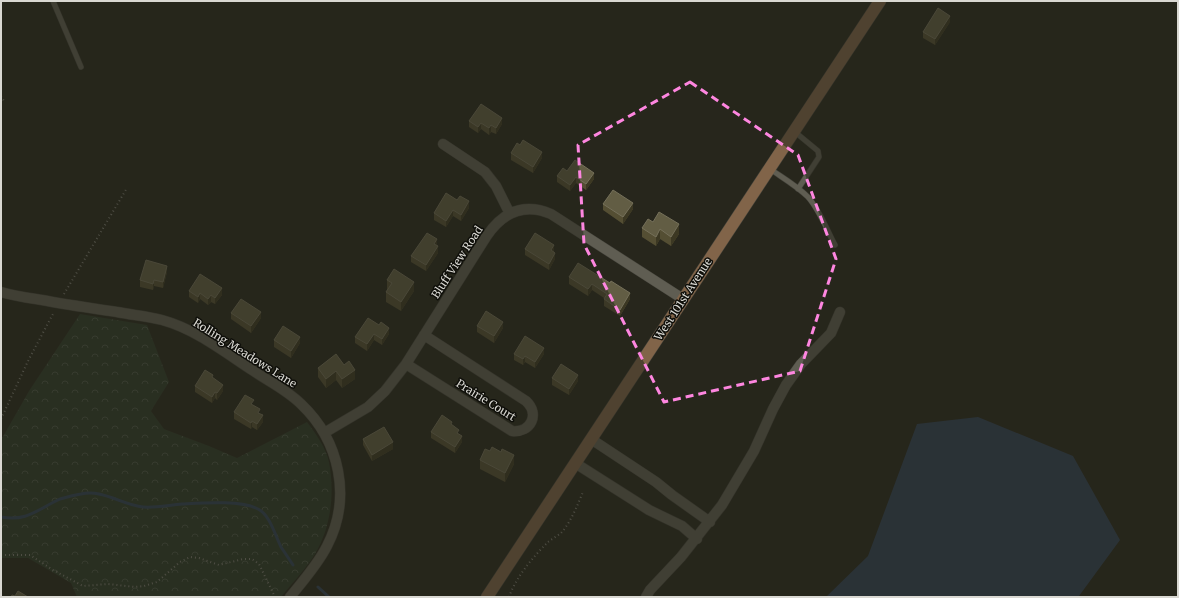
<svg xmlns="http://www.w3.org/2000/svg" width="1179" height="598" font-family="Merriweather,serif">
	<defs>
		<pattern id="forest-crowns" width="20" height="18" patternUnits="userSpaceOnUse"><rect width="20" height="18" fill="#2e3a29"/><path d="M2 6a3 3 0 1 1 6 0M12 15a3 3 0 1 1 6 0" fill="none" stroke="#4c5647"/></pattern>
	</defs>
	<rect width="100%" height="100%" fill="#27261c"/>
	<!-- forest -->
	<path fill="url(#forest-crowns)" d="M80,314L147,325L169,382L151,411L164,429L209,446L237,458L307,422C316,434 326,448 329,462C335,493 331,527 315,554C306,569 292,583 281,597H77L71,583L28,558H1V440L29,391Z"/>
	<!-- water -->
	<path fill="#304158" d="M978,417L1073,456L1120,540L1079,596L826,597L868,556L917,424Z"/>
	<g fill="none" stroke-linecap="round" stroke-linejoin="round">
		<!-- stream -->
		<path stroke="#304158" stroke-width="3" d="M1,517C27,522 38,509 60,499C67,497 74,495 81,494C103,489 122,505 143,507C156,508 169,505 182,504C202,503 241,500 258,509C270,515 275,535 281,547C285,553 289,559 293,565
			M318,587L329,597"/>
		<!-- lane casing -->
		<g stroke="#44433b" stroke-width="6">
			<path id="lane" d="M53,1L81,67
				M795,132L818,151L819,157L798,189
				M770,169C783,178 797,186 808,197C819,209 827,230 835,245"/>
		</g>
		<!-- street casing -->
		<g stroke="#44433b" stroke-width="11">
			<path id="street" d="M443,144L485,172L496,186L510,214
				M1,292C14,296 29,298 42,300C67,305 92,308 117,312C132,315 147,316 162,320C195,329 223,351 252,370C268,381 287,390 301,404C340,441 352,498 327,546C318,564 303,581 290,597
				M406,364L512,431C531,433 540,414 526,401L424,335
				M324,433L368,407L385,391L406,364L486,237C502,213 523,202 551,214L683,299
				M591,439L656,482L672,495L710,522
				M575,463L649,510L682,526L697,539
				M646,597L650,590L681,557L722,505L754,451L773,409L786,385L801,364L831,333L840,312"/>
		</g>
		<!-- secondary casing -->
		<g stroke="#44433b" stroke-width="13">
			<path id="secondary" d="M487,597L880,1"/>
		</g>
		<!-- path -->
		<path stroke="#7e7d75" stroke-width="2" stroke-dasharray="1 3" stroke-linecap="butt" d="M1,96L4,101
			M64,294L127,188
			M1,419L28,361L54,312
			M1,555H30L53,570L83,586L108,584L135,587L144,586L157,582L180,562L190,557L199,558L219,565L243,559H252L259,564L275,597
			M509,597C516,577 533,557 548,542C552,539 557,536 561,533C571,522 577,506 583,492"/>
		<!-- lane -->
		<use href="#lane" stroke="#5f5d52" stroke-width="5"/>
		<!-- street -->
		<use href="#street" stroke="#5f5d52" stroke-width="10"/>
		<!-- secondary -->
		<use href="#secondary" stroke="#816449" stroke-width="12"/>
	</g>
	<!-- wall -->
	<path fill="#544e33" d="M950,22L935,45L923,38V32Z
		M469,121L502,124L496,134L491,132L489,135L481,129L478,133L469,127Z
		M511,153L542,158L533,173L511,160Z
		M567,171L594,179L586,190L576,183L570,191L557,182V176Z
		M446,193L469,208L461,221L453,216L446,227L434,220V213Z
		M603,204L633,209L623,224L603,210Z
		M653,222L679,234L671,246L660,239L656,246L642,237V228Z
		M437,246L438,253L426,271L411,262V256Z
		M525,249L554,251L555,259L549,270L525,255Z
		M167,272L163,288L154,286L153,290L140,287V280Z
		M569,277L610,283L630,299L620,316L604,306V298L592,290L588,296L569,284Z
		M387,280L414,291L401,311L386,302V292L387,290Z
		M189,291L222,295L215,304L211,302L208,305L200,299L198,303L189,297Z
		M231,313L261,318L251,333L231,319Z
		M379,325L389,334L382,345L374,340L367,351L355,343V337Z
		M477,326L503,328L494,343L477,332Z
		M274,340L300,343L291,358L274,347Z
		M336,354L355,379L342,388L336,380L326,388L318,377V368Z
		M514,354H544L535,368L525,362L523,365L514,360Z
		M213,378L223,391L217,400L215,398L212,403L195,392V386Z
		M552,378L578,381L569,395L552,385Z
		M234,412L260,414L263,422L257,430L252,427L251,429L234,419Z
		M452,425L459,435L462,442L455,453L431,438V432Z
		M363,439L393,449L372,461L363,445Z
		M490,451L514,464L505,482L480,469V460Z"/>
	<!-- shaded-wall -->
	<path fill="#3c3823" d="M950,16V22L935,45V39Z
		M502,118V124L496,134V128Z
		M481,123V129L478,133V127Z
		M491,125V132L489,135V128Z
		M542,152V158L533,173V167Z
		M594,173V179L586,190V184Z
		M576,177V183L570,191V185Z
		M469,201V208L461,221V215Z
		M633,203V209L623,224V217Z
		M453,210V216L446,227V221Z
		M679,224V234L671,246V237Z
		M660,229V239L656,246V237Z
		M437,239V245L434,250V244Z
		M554,245V251L551,256V250Z
		M438,246V253L426,271V265Z
		M555,253V259L549,270V264Z
		M167,266V272L163,288V282Z
		M154,280V286L153,290V284Z
		M414,282V291L401,311V302Z
		M592,284V290L588,296V289Z
		M222,288V295L215,304V298Z
		M200,293V299L198,303V297Z
		M630,293V299L620,316V310Z
		M211,295V302L208,305V299Z
		M261,312V318L251,333V326Z
		M503,322V328L494,343V336Z
		M389,328V334L382,345V339Z
		M374,334V340L367,351V344Z
		M300,337V343L291,358V351Z
		M544,348V354L535,368V362Z
		M525,356V362L523,365V359Z
		M355,370V379L342,388V379Z
		M336,371V380L326,388V379Z
		M578,375V381L569,395V389Z
		M223,385V391L217,400V393Z
		M215,392V398L212,403V397Z
		M263,415V422L257,430V424Z
		M252,421V427L251,429V423Z
		M462,436V442L455,453V447Z
		M393,442V449L372,461V455Z
		M514,455V464L505,482V473Z"/>
	<!-- building -->
	<path fill="#625d44" stroke="#75705a" d="M938,8L950,16L935,39L923,32Z
		M481,104L502,118L496,128L491,125L489,128L481,123L478,127L469,121Z
		M523,140L542,152L533,167L511,153L517,143L520,145Z
		M575,160L594,173L586,184L576,177L570,185L557,176L563,168L567,171Z
		M613,190L633,203L623,217L603,204Z
		M446,193L457,200L460,196L469,201L461,215L453,210L446,221L434,213Z
		M659,212L679,224L671,237L660,229L656,237L642,228L648,219L653,222Z
		M427,233L437,239L434,244L438,246L426,265L411,256Z
		M535,233L554,245L551,250L555,253L549,264L525,249Z
		M146,260L167,266L163,282L154,280L153,284L140,280Z
		M578,263L610,283L611,281L630,293L620,310L604,299L607,294L592,284L588,289L569,277Z
		M394,269L414,282L401,302L386,292L392,283L387,280Z
		M200,274L222,288L215,298L211,295L208,299L200,293L198,297L189,291Z
		M241,299L261,312L251,326L231,313Z
		M486,311L503,322L494,336L477,326Z
		M368,318L379,325L381,322L389,328L382,339L374,334L367,344L355,337Z
		M283,326L300,337L291,351L274,340Z
		M525,336L544,348L535,362L525,356L523,359L514,354Z
		M336,354L344,365L349,361L355,370L342,379L336,371L326,379L318,368Z
		M561,364L578,375L569,389L552,378Z
		M205,370L213,375L212,377L223,385L217,393L215,392L212,397L195,386Z
		M245,395L254,400L251,404L260,409L258,413L263,415L257,424L252,421L251,423L234,412Z
		M442,415L452,422L451,424L459,430L457,433L462,436L455,447L431,432Z
		M384,427L393,442L372,455L363,439Z
		M492,447L501,452L502,449L514,455L505,473L480,460L485,449L490,451Z
		M18,591L28,597H11L12,595L15,596Z"/>
	<!-- marked area -->
	<path d="M0 0H1179V598H0ZM690,82L798,155L836,259L800,371L664,402L584,244L578,145Z" fill="#27261c" fill-opacity=".55" fill-rule="evenodd"/>
	<path fill="none" stroke="#fe86e0" stroke-width="3" stroke-dasharray="8 5" stroke-linejoin="round" d="M690,82L798,155L836,259L800,371L664,402L584,244L578,145Z"/>
	<g text-anchor="middle" dominant-baseline="central" stroke-width="3" stroke-linejoin="round" paint-order="stroke">
		<!-- street labels -->
		<g font-size="11" fill="#d9d8d2" stroke="#0f0f0a">
			<text transform="translate(457 262) rotate(-57)">Bluff View Road</text>
			<text transform="translate(683 299) rotate(-57)">West 101st Avenue</text>
			<text transform="translate(245 353) rotate(32)">Rolling Meadows Lane</text>
			<text transform="translate(486 400) rotate(32)">Prairie Court</text>
		</g>
	</g>
	<!-- border -->
	<rect width="1179" height="598" fill="none" stroke="#d9d8d2" stroke-width="4"/>
</svg>
